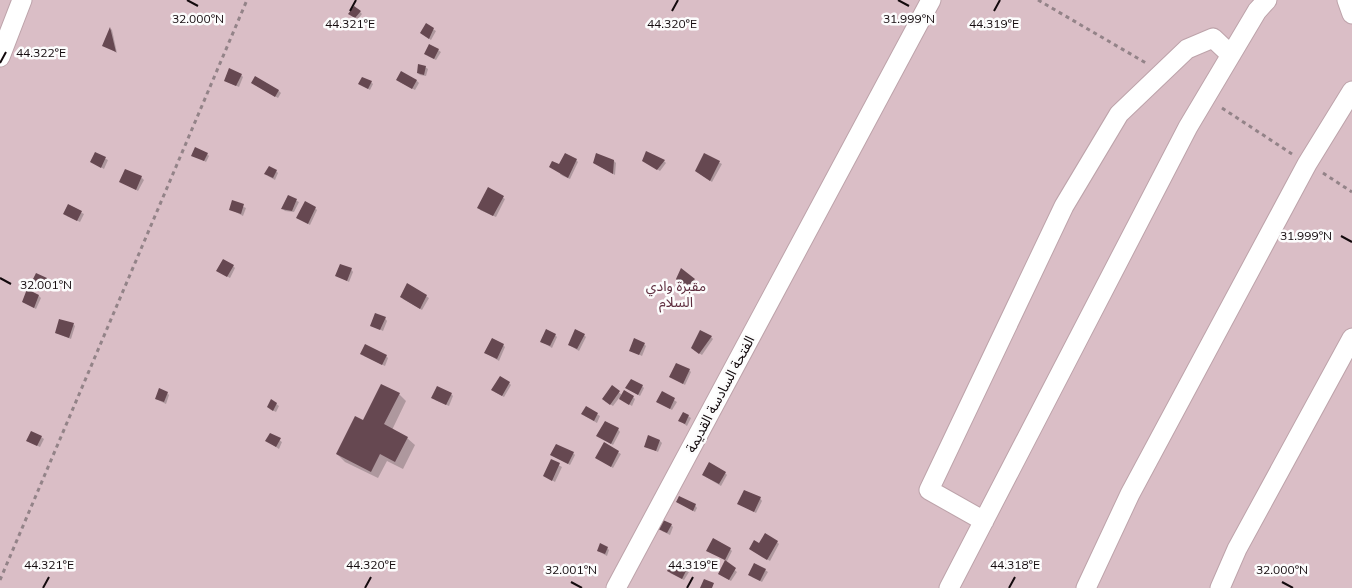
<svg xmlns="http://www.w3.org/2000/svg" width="1352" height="588" font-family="Mulish,'Noto Sans Arabic',sans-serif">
	<rect width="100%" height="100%" fill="#fee8ee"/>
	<!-- green -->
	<path fill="#dabec6" d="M0,0H1352V588H0Z"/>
	<!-- shadow -->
	<path fill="#0003" d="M360,12L362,14L358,19L352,16Z
		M426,25L436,31L431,40L421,33Z
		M111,29L112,30L117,53L104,45Z
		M438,50L441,52L436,60L428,56Z
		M425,67L428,69L426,76L420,75L418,73Z
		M241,75L243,77L239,87L225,81Z
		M256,78L279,91L281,93L278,98L255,85Z
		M417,81L419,83L415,90L400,82Z
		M371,82L373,84L370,90L360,84Z
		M96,154L108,160L104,169L92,162Z
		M207,154L209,156L206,162L193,155Z
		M705,155L722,164L712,182L696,171Z
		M576,160L578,162L570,179L563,176L560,174V166Z
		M614,161L616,163L615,175L594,163Z
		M664,161L666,163L660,171L645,162Z
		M276,171L278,173L275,180L268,176Z
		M141,177L144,180L138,191L120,181Z
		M489,189L505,199L496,217L480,210Z
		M289,197L299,202L294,212L285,211L283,209Z
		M233,202L246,208L243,216L230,209Z
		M68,206L84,214L80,222L67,216Z
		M315,208L317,210L310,225L298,218Z
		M233,266L235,268L230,278L218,271Z
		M351,269L353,272L349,282L337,276Z
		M682,270L697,282L688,290L677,279Z
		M46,279L49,281L45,289L35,285Z
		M408,285L429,298L422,310L403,299Z
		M39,296L41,298L36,309L23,302Z
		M385,318L387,321L383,331L371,325Z
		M73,324L75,326L71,339L56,333Z
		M555,335L557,337L552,348L542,342Z
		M584,335L586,337L579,351L569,345Z
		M711,337L713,339L702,355L694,350Z
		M644,344L646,346L642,356L630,350Z
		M503,345L505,347L499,361L486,353Z
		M364,356H386L388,358L385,366Z
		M689,370L691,372L685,385L671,377Z
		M509,383L511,385L504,397L495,392Z
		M642,386L644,388L640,396L627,388Z
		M612,387L622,395L633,397L635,399L632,406L619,398L613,406L605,401Z
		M167,393L169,395L166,404L156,399Z
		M663,393L677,402L672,410L660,403Z
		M399,394L406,401L392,430L407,438L415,445L403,469L387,461L378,478L345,462L337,454L364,422Z
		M451,394L453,396L449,406L435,400Z
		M272,401L279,406L276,412L270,409Z
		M586,408L600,416L597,423L585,416Z
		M688,416L691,418L687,426L680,421Z
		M618,429L620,432L613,445L598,436Z
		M270,434L282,442L279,449L267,441Z
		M41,437L44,439L40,447L27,441Z
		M660,441L662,443L658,452L645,446Z
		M604,444L621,454L613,468L599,459Z
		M573,453L575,455L570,465L551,455Z
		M551,461L562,467L555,482L545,476Z
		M725,473L727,475L721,486L706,477Z
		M760,498L762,501L756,513L739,504Z
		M678,502L695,505L697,508L695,512Z
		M671,525L673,527L670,535L662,531Z
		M777,542L779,544L770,561L750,549Z
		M607,548L609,550L607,556L598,551Z
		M730,549L732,551L726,563L737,572L731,581L721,575L726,561L710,552Z
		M686,570L689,572L684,580L670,573Z
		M765,570L768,572L762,582L752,577Z"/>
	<!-- building -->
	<path fill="#664851" d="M354,6L361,11L355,18L348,14Z
		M426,23L434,28L429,39L420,33Z
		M110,27L116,52L102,46Z
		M429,44L439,49L434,59L424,54Z
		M418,64L426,66L424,75L417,73Z
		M229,68L242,74L236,86L224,81Z
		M401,71L417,80L412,89L396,80Z
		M255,76L279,90L275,97L251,83Z
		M362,77L372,81L368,89L358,84Z
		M195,147L208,153L204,161L191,156Z
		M646,151L665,160L657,170L642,161Z
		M95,152L106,157L101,168L90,162Z
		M565,153L577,159L568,178L549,167L552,161L559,164Z
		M596,153L614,160L613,174L593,163Z
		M704,153L720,161L710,181L695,171Z
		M269,166L277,170L273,178L264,174Z
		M125,169L142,176L136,190L119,182Z
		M488,187L504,196L493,216L477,208Z
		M288,195L297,199L292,211L281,209Z
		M232,200L244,204L241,214L229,210Z
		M305,201L316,207L308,224L296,218Z
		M68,204L82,211L77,221L63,214Z
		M223,259L234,265L227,277L216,271Z
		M340,264L352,268L347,281L335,276Z
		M681,268L695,279L685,289L676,279Z
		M36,273L47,278L43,288L31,283Z
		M407,283L427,295L420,309L400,297Z
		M27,289L39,295L34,308L22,302Z
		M375,313L386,317L380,330L370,326Z
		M59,319L74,323L69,338L55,333Z
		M546,329L556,334L550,346L540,342Z
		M575,329L585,334L577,349L568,345Z
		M700,330L712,336L699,354L691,348Z
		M492,338L504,344L497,359L484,353Z
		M634,338L645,343L639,355L629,351Z
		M365,344L387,355L382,365L360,354Z
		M676,363L690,369L683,384L669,377Z
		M500,376L510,382L502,396L491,390Z
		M631,379L643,385L638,395L625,388Z
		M381,384L400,393L384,424L408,437L395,462L380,454L371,472L336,454L355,416L363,420Z
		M612,385L620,391L610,405L602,399Z
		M437,386L452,393L446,405L431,398Z
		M159,388L168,392L164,402L155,399Z
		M624,390L634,396L629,405L619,399Z
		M662,391L675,398L670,409L656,402Z
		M271,399L277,403L273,411L267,407Z
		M586,406L598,413L594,421L581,414Z
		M683,412L689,415L685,424L678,421Z
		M605,421L619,428L611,444L596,436Z
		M31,431L42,436L37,446L26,441Z
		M270,433L281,438L276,447L265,441Z
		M648,435L660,440L656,451L644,447Z
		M604,442L619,451L611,467L595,458Z
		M556,444L574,452L568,464L550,455Z
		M551,459L560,463L552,481L543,476Z
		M709,462L726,472L719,484L702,475Z
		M744,490L761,497L754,512L737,504Z
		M679,496L696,504L693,511L676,502Z
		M663,520L672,524L667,533L658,529Z
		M765,533L778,541L767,560L749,549L754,540L759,543Z
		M713,538L731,548L725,560L706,551Z
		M600,543L608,547L605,554L597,551Z
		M725,560L736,568L729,580L718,574Z
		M672,561L687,569L682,579L667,571Z
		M754,563L766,569L760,581L748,575Z
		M704,579L714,583L712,588H700Z"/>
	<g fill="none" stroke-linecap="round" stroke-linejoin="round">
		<!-- minor casing -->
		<g stroke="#bda3aa" stroke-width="21">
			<path id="minor" d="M1347,0L1352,14
				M0,57L22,0
				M984,521L929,490L1064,206L1119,114L1187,49L1213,38L1231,55
				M616,588L931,0
				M949,588L1188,127L1257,11L1267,0
				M1086,588L1130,494L1307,164L1352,91
				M1220,588L1237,549L1352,338"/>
		</g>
		<!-- path -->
		<path stroke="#938388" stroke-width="3" stroke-dasharray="4 4" stroke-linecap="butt" d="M1038,0L1146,63
			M1222,108L1292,154
			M1323,173L1352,192
			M0,580L247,0"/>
		<!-- minor -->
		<use href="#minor" stroke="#fff" stroke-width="19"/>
	</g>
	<!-- ticks -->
	<path fill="none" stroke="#130a0d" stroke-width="2" d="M187,0L198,6M898,0L909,6M350,11L356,0M672,11L678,0M994,11L1000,0M0,63L6,52M1341,236L1352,242M0,278L11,284M571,582L582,588M1282,582L1293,588M43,588L49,577M365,588L371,577M687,588L693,577M1009,588L1015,577"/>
	<g text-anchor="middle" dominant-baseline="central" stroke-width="5" stroke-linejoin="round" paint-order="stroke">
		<!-- park labels -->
		<g font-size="14" fill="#5e2d3e" stroke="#fcfcfc">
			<text x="676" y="286">مقبرة وادي<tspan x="676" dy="16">السلام</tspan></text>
		</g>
		<!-- street labels -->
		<g font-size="14" fill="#130a0d" stroke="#fcfcfc">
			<text transform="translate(720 394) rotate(-62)">الفتحة السادسة القديمة</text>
		</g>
	</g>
	<g font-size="12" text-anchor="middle" fill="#130a0d" stroke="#fcfcfc" stroke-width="5" stroke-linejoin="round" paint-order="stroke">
		<text x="198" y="23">32.000°N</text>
		<text x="909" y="23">31.999°N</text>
		<text x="350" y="28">44.321°E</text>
		<text x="672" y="28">44.320°E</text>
		<text x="994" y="28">44.319°E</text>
		<text x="41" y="57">44.322°E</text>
		<text x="1306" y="240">31.999°N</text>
		<text x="46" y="289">32.001°N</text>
		<text x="49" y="569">44.321°E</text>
		<text x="371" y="569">44.320°E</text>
		<text x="693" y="569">44.319°E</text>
		<text x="1015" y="569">44.318°E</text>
		<text x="571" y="574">32.001°N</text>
		<text x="1282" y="574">32.000°N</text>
	</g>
</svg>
